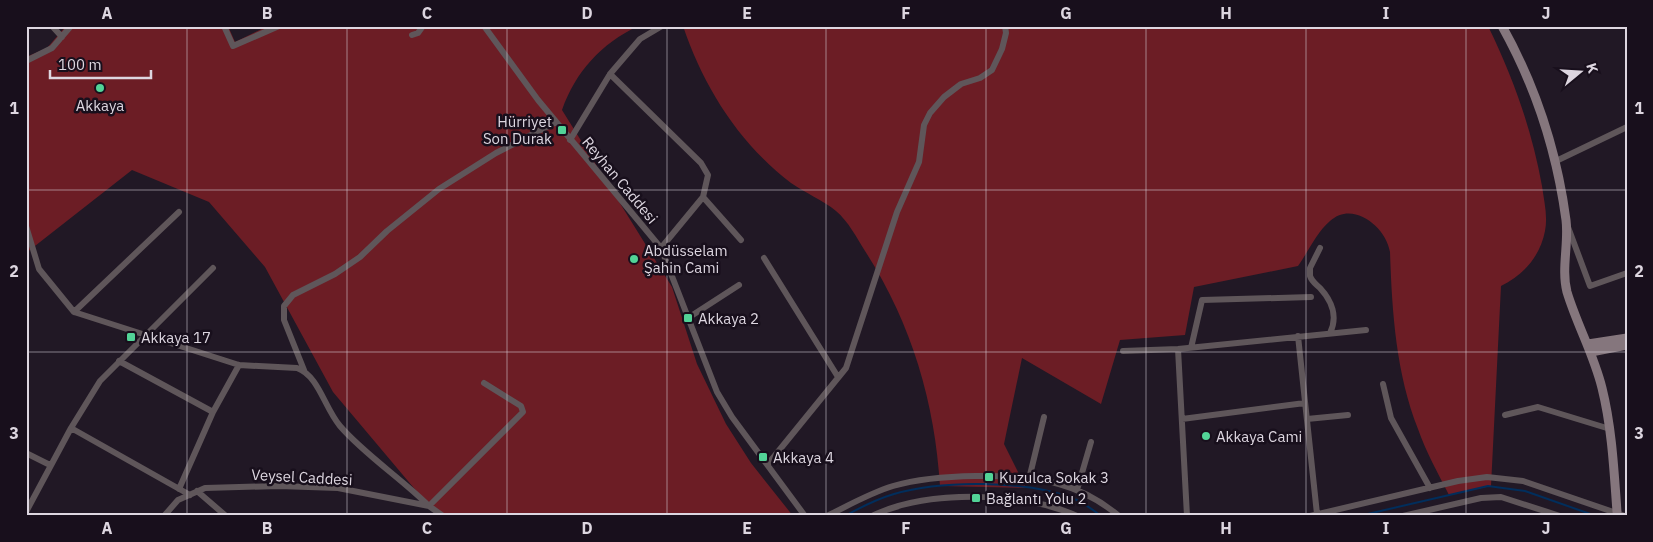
<svg xmlns="http://www.w3.org/2000/svg" width="1653" height="542" font-family="'IBM Plex Sans',sans-serif">
	<rect width="100%" height="100%" fill="#211825"/>
	<!-- green -->
	<path fill="#6c1d25" d="M66,26H228L235,42L268,26H638C601,44 576,71 562,110L672,287L697,364L726,424L751,463L793,516H439L429,506L333,392L265,267L209,202L132,170L26,253V57L47,48Z
		M683,26H1488C1513,77 1532,130 1542,186C1544,201 1548,216 1545,231C1540,257 1523,275 1501,286L1491,486L1449,495C1438,473 1426,452 1418,429C1396,373 1392,312 1390,252C1386,227 1353,200 1330,221C1317,232 1308,252 1298,266L1194,287L1185,335L1120,340L1101,404L1022,358L1004,444L1026,488L940,486C935,402 911,322 865,251C857,238 848,221 836,211C823,200 805,193 791,183C739,143 704,88 683,26Z"/>
	<g fill="none" stroke-linecap="round" stroke-linejoin="round">
		<!-- stream -->
		<path stroke="#012e5c" stroke-width="2" d="M845,516C861,507 877,499 894,494C941,480 1026,480 1072,498C1083,502 1092,509 1101,516
			M1359,516L1488,486L1525,491L1596,516"/>
		<!-- street -->
		<path stroke="#5f565a" stroke-width="6" d="M52,26L62,37
			M224,26L233,46L279,26
			M484,26L538,100L661,248L717,392L732,417L805,516
			M412,35L418,33L423,26
			M26,61L52,48L71,26
			M610,74L640,39L662,26
			M570,140L610,74L701,163L708,175L703,197L661,248
			M1554,162L1627,127
			M703,197L741,240
			M26,226L39,269L74,312L239,365L297,368C319,376 324,407 340,426C364,454 402,479 429,506L523,412L521,406L484,383
			M1568,227L1590,286L1627,273
			M1320,248L1310,268V276C1312,282 1316,284 1320,288C1332,301 1338,317 1330,333
			M764,258L838,377
			M74,312L179,212
			M688,318L739,285
			M1298,336L1317,514
			M1191,348L1202,300L1311,297
			M1178,349L1187,516
			M1123,351L1178,349L1366,330
			M119,361L213,412
			M304,370L284,320V306L293,295L335,274L360,257L387,231L439,189L496,153L556,122
			M1383,384L1391,418L1430,488
			M1505,415L1538,407L1610,429
			M1182,419L1305,403
			M1307,419L1348,415
			M71,428L190,495
			M26,453L50,465
			M768,464L846,368L897,212L919,162L924,125L930,113L944,97L961,84L980,78L992,70L1002,49L1006,33L1005,26
			M1029,479L1044,417
			M179,489L213,412L239,365
			M1077,490L1091,442
			M197,491L226,516
			M26,512L71,428L100,381L213,268
			M164,516L178,500L205,488L279,486L338,488L429,506L443,516
			M827,516C849,505 870,493 893,486C935,474 1016,472 1059,484C1081,490 1101,501 1119,516
			M872,516C926,490 1022,491 1077,516
			M1310,516L1458,481L1487,477L1523,481L1625,516
			M1403,516L1481,498L1501,497L1560,516"/>
		<!-- secondary -->
		<path stroke="#85767d" stroke-width="9" d="M1502,26C1535,85 1557,153 1566,220C1569,243 1561,269 1567,292C1577,325 1594,355 1602,388C1612,428 1614,471 1617,512
			M1588,344L1627,338
			M1591,352L1627,345"/>
	</g>
	<!-- grid -->
	<path fill="none" stroke="#ddd6e0" stroke-width="1" stroke-opacity="0.55" d="M187,26V516M347,26V516M507,26V516M667,26V516M826,26V516M986,26V516M1146,26V516M1306,26V516M1466,26V516M26,190H1627M26,352H1627"/>
	<!-- markers -->
	<g fill="#52d397" stroke="#180f1c" stroke-width="2">
		<circle cx="100" cy="88" r="5"/>
		<rect x="557" y="125" width="10" height="10" rx="2.5"/>
		<circle cx="634" cy="259" r="5"/>
		<rect x="683" y="313" width="10" height="10" rx="2.5"/>
		<rect x="126" y="332" width="10" height="10" rx="2.5"/>
		<circle cx="1206" cy="436" r="5"/>
		<rect x="758" y="452" width="10" height="10" rx="2.5"/>
		<rect x="984" y="472" width="10" height="10" rx="2.5"/>
		<rect x="971" y="493" width="10" height="10" rx="2.5"/>
	</g>
	<g text-anchor="middle" dominant-baseline="central" stroke-width="5" stroke-linejoin="round" paint-order="stroke">
		<!-- poi labels -->
		<g font-size="15" fill="#ddd6e0" stroke="#180f1c" text-anchor="start">
			<text x="100" y="105" text-anchor="middle">Akkaya</text>
			<text x="552" y="121" text-anchor="end">Hürriyet<tspan x="552" dy="17">Son Durak</tspan></text>
			<text x="644" y="250">Abdüsselam<tspan x="644" dy="17">Şahin Cami</tspan></text>
			<text x="698" y="318">Akkaya 2</text>
			<text x="141" y="337">Akkaya 17</text>
			<text x="1216" y="436">Akkaya Cami</text>
			<text x="773" y="457">Akkaya 4</text>
			<text x="999" y="477">Kuzulca Sokak 3</text>
			<text x="986" y="498">Bağlantı Yolu 2</text>
		</g>
		<!-- street labels -->
		<g font-size="15" fill="#ddd6e0" stroke="#180f1c">
			<text transform="translate(620 180) rotate(50)">Reyhan Caddesi</text>
			<text transform="translate(302 477) rotate(3)">Veysel Caddesi</text>
		</g>
	</g>
	<!-- border -->
	<rect width="1653" height="542" fill="none" stroke="#180f1c" stroke-width="55"/>
	<!-- north arrow -->
	<g transform="translate(1580 72) rotate(72)" stroke="#180f1c" stroke-width="4" paint-order="stroke">
	<path d="M0-4L9 19L0 12L-9 19Z" fill="#ddd6e0"/>
	<text y="-8" font-size="14" font-weight="bold" text-anchor="middle" fill="#ddd6e0">K</text>
	</g>
	<!-- scale -->
	<path d="M50 70v8h101v-8" fill="none" stroke="#ddd6e0" stroke-width="2.5"/>
	<text x="58" y="70" font-size="15" fill="#ddd6e0" stroke="#180f1c" stroke-width="4" paint-order="stroke">100 m</text>
	<rect x="28" y="28" width="1598" height="486" fill="none" stroke="#ddd6e0" stroke-width="2"/>
	<g font-size="16" text-anchor="middle" font-weight="bold" fill="#ddd6e0">
		<text x="107" y="19">A</text>
		<text x="267" y="19">B</text>
		<text x="427" y="19">C</text>
		<text x="587" y="19">D</text>
		<text x="747" y="19">E</text>
		<text x="906" y="19">F</text>
		<text x="1066" y="19">G</text>
		<text x="1226" y="19">H</text>
		<text x="1386" y="19">I</text>
		<text x="1546" y="19">J</text>
		<text x="14" y="114">1</text>
		<text x="1639" y="114">1</text>
		<text x="14" y="277">2</text>
		<text x="1639" y="277">2</text>
		<text x="14" y="439">3</text>
		<text x="1639" y="439">3</text>
		<text x="107" y="534">A</text>
		<text x="267" y="534">B</text>
		<text x="427" y="534">C</text>
		<text x="587" y="534">D</text>
		<text x="747" y="534">E</text>
		<text x="906" y="534">F</text>
		<text x="1066" y="534">G</text>
		<text x="1226" y="534">H</text>
		<text x="1386" y="534">I</text>
		<text x="1546" y="534">J</text>
	</g>
</svg>
